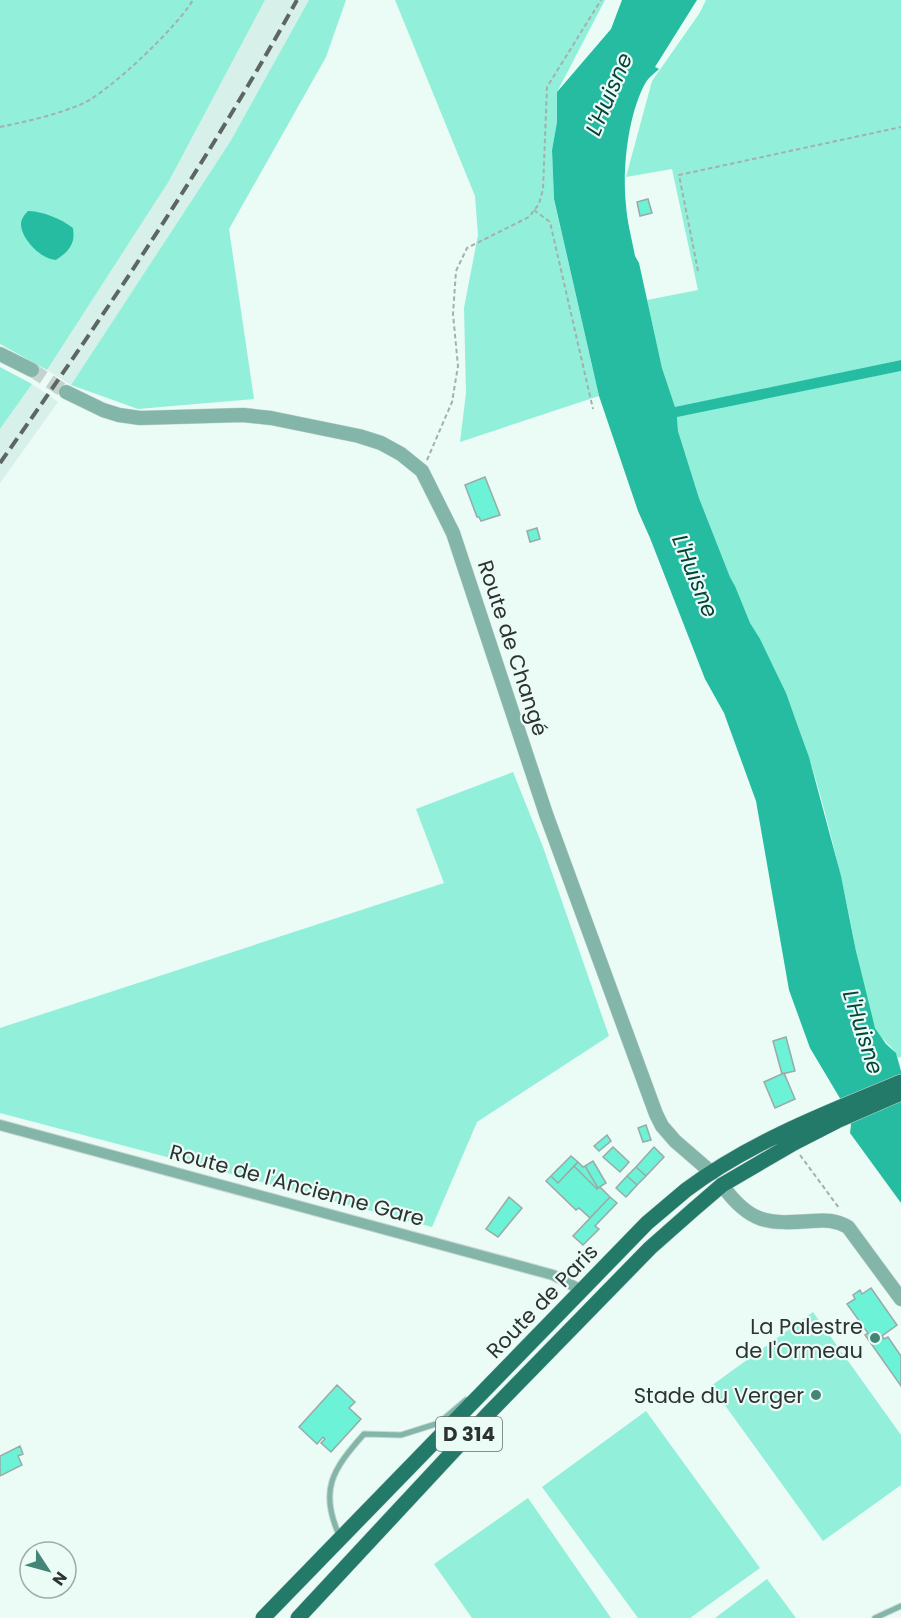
<svg xmlns="http://www.w3.org/2000/svg" width="901" height="1618" font-family="Poppins,sans-serif">
	<rect width="100%" height="100%" fill="#ebfbf6"/>
	<!-- built -->
	<path fill="#d7f0e9" d="M265,0H309L230,142L71,385L47,370L169,181Z
		M32,384L58,402L0,483V429Z"/>
	<!-- green -->
	<path fill="#92efd9" fill-rule="evenodd" d="M0,0H265L169,181L47,370L0,344ZM32,211L66,223L73,228C76,243 68,252 56,260C36,256 28,242 21,224Z
		M309,0H346L326,57L229,229L254,399L138,409L71,385L230,142Z
		M395,0H605L557,92V122L552,150L554,200L599,396L460,442L466,393L464,308L478,235L475,196Z
		M706,0H901V360L675,408L662,368L647,300L698,290L672,169L626,177L652,81L699,14Z
		M0,367L32,384L0,429Z
		M901,371V1057L898,1058C894,1046 879,1039 874,1025C860,983 855,939 845,896C824,802 800,706 749,623C741,609 739,591 730,577L699,498L678,431L677,416Z
		M513,772L543,847L609,1036L477,1122L432,1227L0,1113V1028L444,883L416,809Z
		M813,1312L901,1435V1485L823,1541L711,1386Z
		M646,1411L760,1568L690,1618H638L542,1487Z
		M528,1498L611,1618H472L434,1564Z
		M767,1579L796,1618H715Z"/>
	<!-- water -->
	<path fill="#25bca2" d="M622,0H697L655,67L659,69C655,73 649,77 646,82C628,113 622,170 626,205C627,222 632,239 635,256L639,263L662,368L675,407L901,360V371L677,417L678,431L699,498L730,577L735,586L750,623L760,639L786,693L809,757L841,876L856,951L875,1028L886,1044L896,1053L901,1071V1203L850,1133L851,1125L841,1100L810,1048L789,990L756,801L724,713L705,679L650,538L638,511L599,396L554,199L552,150L557,122V92L611,29Z
		M28,211C42,211 62,219 73,228C76,244 68,252 56,260C42,260 21,239 21,224C21,219 25,214 28,211Z"/>
	<!-- building -->
	<path fill="#6cf2d6" stroke="#9aaaa6" stroke-width="1.5" d="M648,199L652,213L640,216L637,202Z
		M485,477L500,515L481,521L479,517H477L465,485Z
		M537,528L540,539L530,542L527,531Z
		M786,1037L795,1071L782,1074L773,1041Z
		M784,1073L795,1099L775,1108L764,1082Z
		M646,1125L651,1140L643,1142L638,1128Z
		M607,1135L611,1141L599,1151L594,1146Z
		M613,1147L629,1162L620,1172L603,1157Z
		M654,1147L664,1157L646,1176L636,1167Z
		M571,1156L578,1162L558,1183L551,1176Z
		M593,1161L606,1183L598,1188L585,1166Z
		M578,1162L583,1167L585,1166L598,1188L600,1187L597,1189L574,1166Z
		M574,1166L597,1189L600,1187L610,1197L590,1218L579,1208L576,1210L546,1181L551,1176L558,1183Z
		M636,1167L646,1176L637,1185L627,1176Z
		M627,1176L637,1185L626,1197L616,1188Z
		M509,1197L522,1208L498,1237L486,1229Z
		M610,1197L617,1203L595,1226L599,1229L583,1245L573,1236Z
		M871,1288L897,1325L882,1336L884,1339L888,1337L901,1356V1386L865,1335L868,1333L847,1304L855,1299L853,1295L860,1290L862,1294Z
		M337,1385L355,1402L349,1408L361,1419L331,1452L321,1443L325,1439L323,1437L317,1444L299,1427Z
		M20,1446L23,1454L18,1456L22,1465L0,1476V1456Z"/>
	<g fill="none" stroke-linecap="round" stroke-linejoin="round">
		<!-- tertiary-tunnel -->
		<path stroke="#c5d3cf" stroke-width="14" stroke-dasharray="14 7" stroke-linecap="butt" d="M32,370L66,392"/>
		<!-- service casing -->
		<g stroke="#c9d7d3" stroke-width="7">
			<path id="service" d="M340,1537C318,1490 333,1469 364,1434L401,1435L439,1423L466,1400
				M875,1618L901,1606"/>
		</g>
		<!-- minor casing -->
		<g stroke="#c9d7d3" stroke-width="12">
			<path id="minor" d="M0,1125L553,1275L581,1290"/>
		</g>
		<!-- tertiary casing -->
		<g stroke="#c9d7d3" stroke-width="15">
			<path id="tertiary" d="M0,354L32,370
				M66,392L103,410L119,415L140,418L243,415L271,418L359,436L381,443L401,454L422,471L453,533L546,814L656,1114L662,1126L675,1141L712,1173
				M722,1185C750,1224 768,1224 812,1221C826,1220 836,1220 848,1227L901,1299"/>
		</g>
		<!-- primary casing -->
		<g stroke="#c9d7d3" stroke-width="16">
			<path id="primary" d="M263,1618L647,1223C660,1212 673,1201 686,1190C750,1142 828,1112 901,1082
				M298,1618L487,1415L650,1248L693,1210L722,1185L794,1143L837,1121L901,1093"/>
		</g>
		<!-- path -->
		<path stroke="#a4b0ad" stroke-width="2" stroke-dasharray="4.5 3" stroke-linecap="butt" d="M0,127C28,121 57,115 84,103C112,89 177,27 193,0
			M534,210L550,222L593,409
			M698,271L679,175L901,127
			M427,460L452,402L458,366L453,314L456,271L467,248L529,217L539,204L543,189L547,87L601,0
			M800,1155L839,1208"/>
		<!-- service -->
		<use href="#service" stroke="#83b6a9" stroke-width="5"/>
		<!-- minor -->
		<use href="#minor" stroke="#83b6a9" stroke-width="10"/>
		<!-- tertiary -->
		<use href="#tertiary" stroke="#83b6a9" stroke-width="14"/>
		<!-- primary -->
		<use href="#primary" stroke="#237a69" stroke-width="15"/>
		<!-- rail -->
		<path stroke="#5e6664" stroke-width="4" stroke-dasharray="12 6" stroke-linecap="butt" d="M0,463C106,313 208,161 297,0"/>
	</g>
	<!-- markers -->
	<g fill="#438576" stroke="#ebfbf6" stroke-width="2">
		<circle cx="875" cy="1338" r="6"/>
		<circle cx="816" cy="1395" r="6"/>
	</g>
	<g text-anchor="middle" dominant-baseline="central" stroke-width="4.5" stroke-linejoin="round" paint-order="stroke">
		<!-- shield labels -->
		<rect fill="#ebfbf6" stroke="#666f6d" stroke-width="1.5" x="436" y="1417" width="66" height="34" rx="4.5"/>
		<g font-size="20" font-weight="bold" fill="#2d3332">
			<text x="469" y="1434">D 314</text>
		</g>
		<!-- street labels -->
		<g font-size="21" fill="#2d3332" stroke="#ebfbf6">
			<text transform="translate(513 648) rotate(72)">Route de Changé</text>
			<text transform="translate(297 1185) rotate(15)">Route de l'Ancienne Gare</text>
			<text transform="translate(542 1301) rotate(-46)">Route de Paris</text>
		</g>
		<!-- poi labels -->
		<g font-size="21" fill="#2d3332" stroke="#ebfbf6" text-anchor="end">
			<text x="863" y="1326">La Palestre<tspan x="863" dy="24">de l'Ormeau</tspan></text>
			<text x="804" y="1395">Stade du Verger</text>
		</g>
		<!-- water labels -->
		<g font-size="22" font-style="italic" fill="#044439" stroke="#ebfbf6">
			<text transform="translate(609 94) rotate(-67)">L'Huisne</text>
			<text transform="translate(695 576) rotate(68)">L'Huisne</text>
			<text transform="translate(863 1032) rotate(72)">L'Huisne</text>
		</g>
	</g>
	<!-- north arrow -->
	<g transform="translate(48 1570) rotate(126)"><circle r="28" fill="#ebfbf6" stroke="#9faba8" stroke-width="1.5"/>
	<path d="M0-4.5L10 22L0 15L-10 22Z" fill="#438576"/>
	<text y="-9" font-size="16" font-weight="bold" text-anchor="middle" fill="#2d3332">N</text>
	</g>
</svg>
